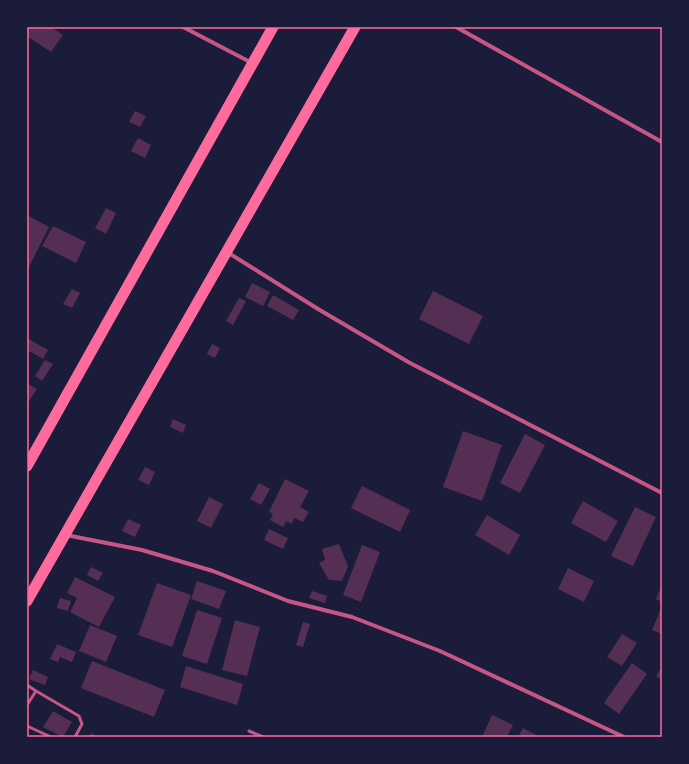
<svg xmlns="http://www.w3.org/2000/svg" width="689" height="764" font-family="'Source Sans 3',sans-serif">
	<rect width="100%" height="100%" fill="#1b1b3a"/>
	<!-- building -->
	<path fill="#542f53" d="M29,27H51L63,35L51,52L27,36Z
		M135,111L146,116L140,127L129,122Z
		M138,138L151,145L145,158L131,151Z
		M106,208L116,213L106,234L95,228Z
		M27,215L49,227L27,271Z
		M53,226L86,242L76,263L42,246Z
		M252,283L270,292L263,306L245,297Z
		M72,289L80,293L72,308L63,304Z
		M433,291L483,316L469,344L419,319Z
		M273,295L299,310L293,320L267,306Z
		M239,298L246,301L233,325L226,321Z
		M27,338L48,350L43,359L27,350Z
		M212,344L220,348L215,358L207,354Z
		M45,360L53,364L42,381L35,376Z
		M28,384L37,389L27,404V385Z
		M173,419L186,425L183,433L170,427Z
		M463,431L502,445L482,501L443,487Z
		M525,434L545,445L520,493L500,483Z
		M145,467L155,472L149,485L138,480Z
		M285,479L309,491L300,507L309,512L303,522L294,518L292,524L286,521L283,527L270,520L273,514L269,512Z
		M259,483L270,489L261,505L250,499Z
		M362,486L410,510L400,532L351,508Z
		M209,497L223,504L211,528L197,521Z
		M583,501L618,521L606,542L571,523Z
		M635,507L656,517L633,566L611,556Z
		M487,515L520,535L509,555L475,535Z
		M128,519L141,525L135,537L122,531Z
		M269,529L288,538L283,549L264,540Z
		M339,544L348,566L342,581L329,580L319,563L325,560L322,549Z
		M362,545L380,552L361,602L343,595Z
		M91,567L103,573L98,581L87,575Z
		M568,568L594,581L584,602L558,589Z
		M75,577L115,597L99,627L70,612L77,598L67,593Z
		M197,581L226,591L219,609L191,599Z
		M157,583L191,595L172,647L138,635Z
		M662,585V602L656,599Z
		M312,591L327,596L325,603L309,598Z
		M60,598L71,601L68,611L57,608Z
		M662,606V634L652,630Z
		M197,610L222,618L207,664L182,656Z
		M235,620L260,627L247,676L222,670Z
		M303,622L310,624L303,647L296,645Z
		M90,625L117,636L106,662L79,651Z
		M622,634L637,643L622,666L607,657Z
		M57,644L76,652L72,662L60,657L58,662L50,659Z
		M92,661L165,690L154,717L81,688Z
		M632,663L647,674L619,714L604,703Z
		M186,666L243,684L237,705L180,687Z
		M662,667V680L656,676Z
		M33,670L48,677L45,685L29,679Z
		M53,711L72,722L63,737L43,727Z
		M492,715L513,725L507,737H482Z
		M523,728L540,737H518Z
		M91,733L99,737H89Z"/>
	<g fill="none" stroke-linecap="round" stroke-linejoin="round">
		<!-- service -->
		<path stroke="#c65784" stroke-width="3" d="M27,685L36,691L27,705
			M36,691L79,716L82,724L75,737
			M27,726L51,737
			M249,731L263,737"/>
		<!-- minor -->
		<path stroke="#c65784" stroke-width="4" d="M183,27L252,63
			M456,27L662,142
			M227,252L318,309L410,363L662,493
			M66,535L142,550L213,571L288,601L352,617L440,651L624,737"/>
		<!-- trunk -->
		<path stroke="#ff6b9d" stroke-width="11" d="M27,466L273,27
			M27,601L355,27"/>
	</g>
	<!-- border -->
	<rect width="689" height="764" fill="none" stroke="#1b1b3a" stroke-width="56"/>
	<rect x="28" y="28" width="633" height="708" fill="none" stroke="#ff6b9d" stroke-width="1.5"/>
</svg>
